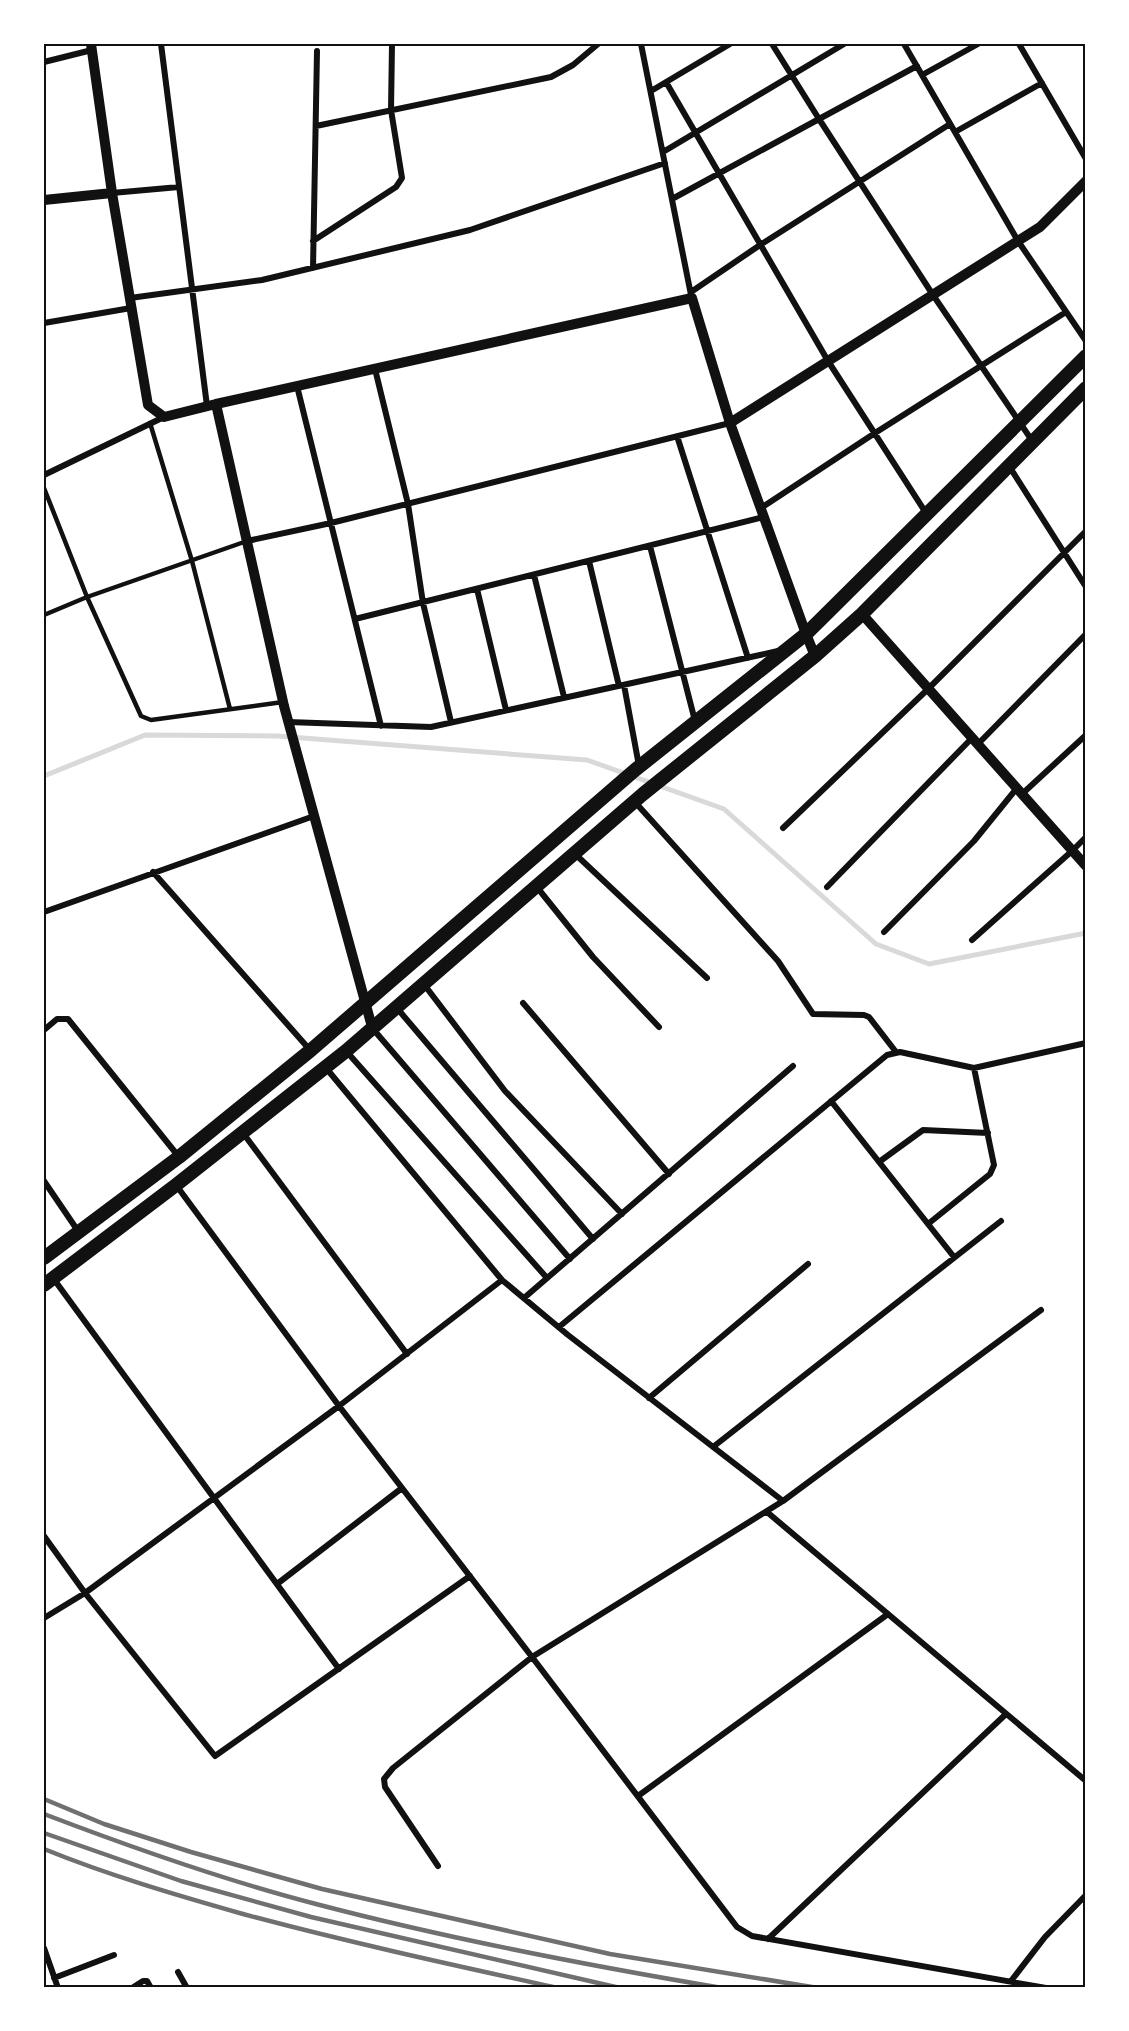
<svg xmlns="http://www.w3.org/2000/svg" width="1129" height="2031" font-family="'Titillium Web',sans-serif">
	<rect width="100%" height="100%" fill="#fff"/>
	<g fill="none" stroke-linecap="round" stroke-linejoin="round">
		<!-- stream -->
		<path stroke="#d9d9d9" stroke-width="5" d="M44,776L145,735L277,736L587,760L724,809L876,944L929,964L1086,933"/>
		<!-- service -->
		<path stroke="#111" stroke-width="4.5" d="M150,423L192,561L230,709
			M44,488L87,597L141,716L151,720L283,702
			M44,615L87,597L247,541"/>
		<!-- minor -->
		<path stroke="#111" stroke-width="6" d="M161,44L207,406
			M641,44L691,295
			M772,44L819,119L917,66
			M904,44L1018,241L1086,341
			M1019,44L1086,159
			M44,62L92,50
			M922,75L978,44
			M666,82L828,361L926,513
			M651,91L730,44
			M316,126L551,77L573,65L598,44
			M955,132L1042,83
			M663,152L844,44
			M112,193L179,187
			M672,199L819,119L933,295L1033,442
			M313,241L396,187L402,178L391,110L392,44
			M313,268L317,51
			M691,292L760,245L950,124
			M130,298L262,280L470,230L665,163
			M44,323L131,308
			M375,369L408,504L423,603L451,722
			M297,386L381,726
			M677,436L748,658
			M1009,466L1086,587
			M44,475L164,417
			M761,508L875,433L1066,312
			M247,541L331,523L730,423
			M650,546L695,721
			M589,561L619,686
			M534,575L564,697
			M477,589L506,710
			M355,619L764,517
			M624,685L639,766
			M288,722L431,727L778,651
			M978,744L1086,634
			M1022,794L1086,735
			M634,801L778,961L813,1014L864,1015L869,1017L896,1052
			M783,828L928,689L1086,531
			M574,853L707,978
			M153,872L310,1050
			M536,886L593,957L659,1027
			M827,887L972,738
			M44,912L314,816
			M884,932L974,841L1017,788
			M972,940L1072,851L1086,837
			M423,983L505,1091L622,1214
			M523,1003L669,1174
			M396,1007L593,1239
			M373,1029L570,1259
			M44,1030L57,1019H68L179,1157
			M347,1052L547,1278
			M831,1101L954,1257
			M243,1133L407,1354
			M879,1162L923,1130L988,1133
			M44,1181L78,1231
			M176,1185L339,1406L532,1657L783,1501L568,1335L502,1280L326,1068
			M928,1224L990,1174L994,1165L974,1068
			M53,1278L339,1669
			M524,1298L793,1066
			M559,1327L887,1055L900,1052L974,1068L1086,1043
			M649,1398L808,1264
			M713,1447L1001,1221
			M783,1501L1041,1310
			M767,1512L1086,1781
			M44,1536L85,1593L215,1756L470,1576
			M277,1584L402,1488
			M44,1618L85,1593L339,1406L502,1280
			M638,1796L888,1614
			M438,1866L385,1787L384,1779L393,1768L532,1657L737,1927L752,1936L1046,1988
			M768,1939L1006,1714
			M44,1948L58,1988
			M178,1972L187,1988
			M54,1978L114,1955
			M1011,1981L1045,1937L1086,1895
			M132,1988L143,1981H147L151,1988"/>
		<!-- tertiary -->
		<path stroke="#111" stroke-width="10" d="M91,44L112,193L148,405L164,417L216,404L284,706L372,1027
			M44,200L112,193
			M216,404L692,298L730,423L806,634L815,656
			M730,423L1040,227L1086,181
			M862,614L1086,866"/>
		<!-- primary -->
		<path stroke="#111" stroke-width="14" d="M44,1258L179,1157L311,1050L635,770L806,634L1086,356
			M44,1285L176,1185L346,1051L643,794L815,656L862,614L1086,388"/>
		<!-- rail -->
		<path stroke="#707070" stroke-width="4.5" d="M44,1799L104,1824L191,1852L322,1889L610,1954L818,1988
			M44,1814C133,1848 223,1880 316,1904C449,1939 585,1965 722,1988
			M44,1833L181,1881L311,1917L620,1988
			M44,1849C108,1875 176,1895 243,1914C347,1942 453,1965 558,1988"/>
	</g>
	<!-- border -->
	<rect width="1129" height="2031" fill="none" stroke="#ffffff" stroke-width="90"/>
	<rect x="45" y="45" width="1039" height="1941" fill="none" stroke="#111" stroke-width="2"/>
</svg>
